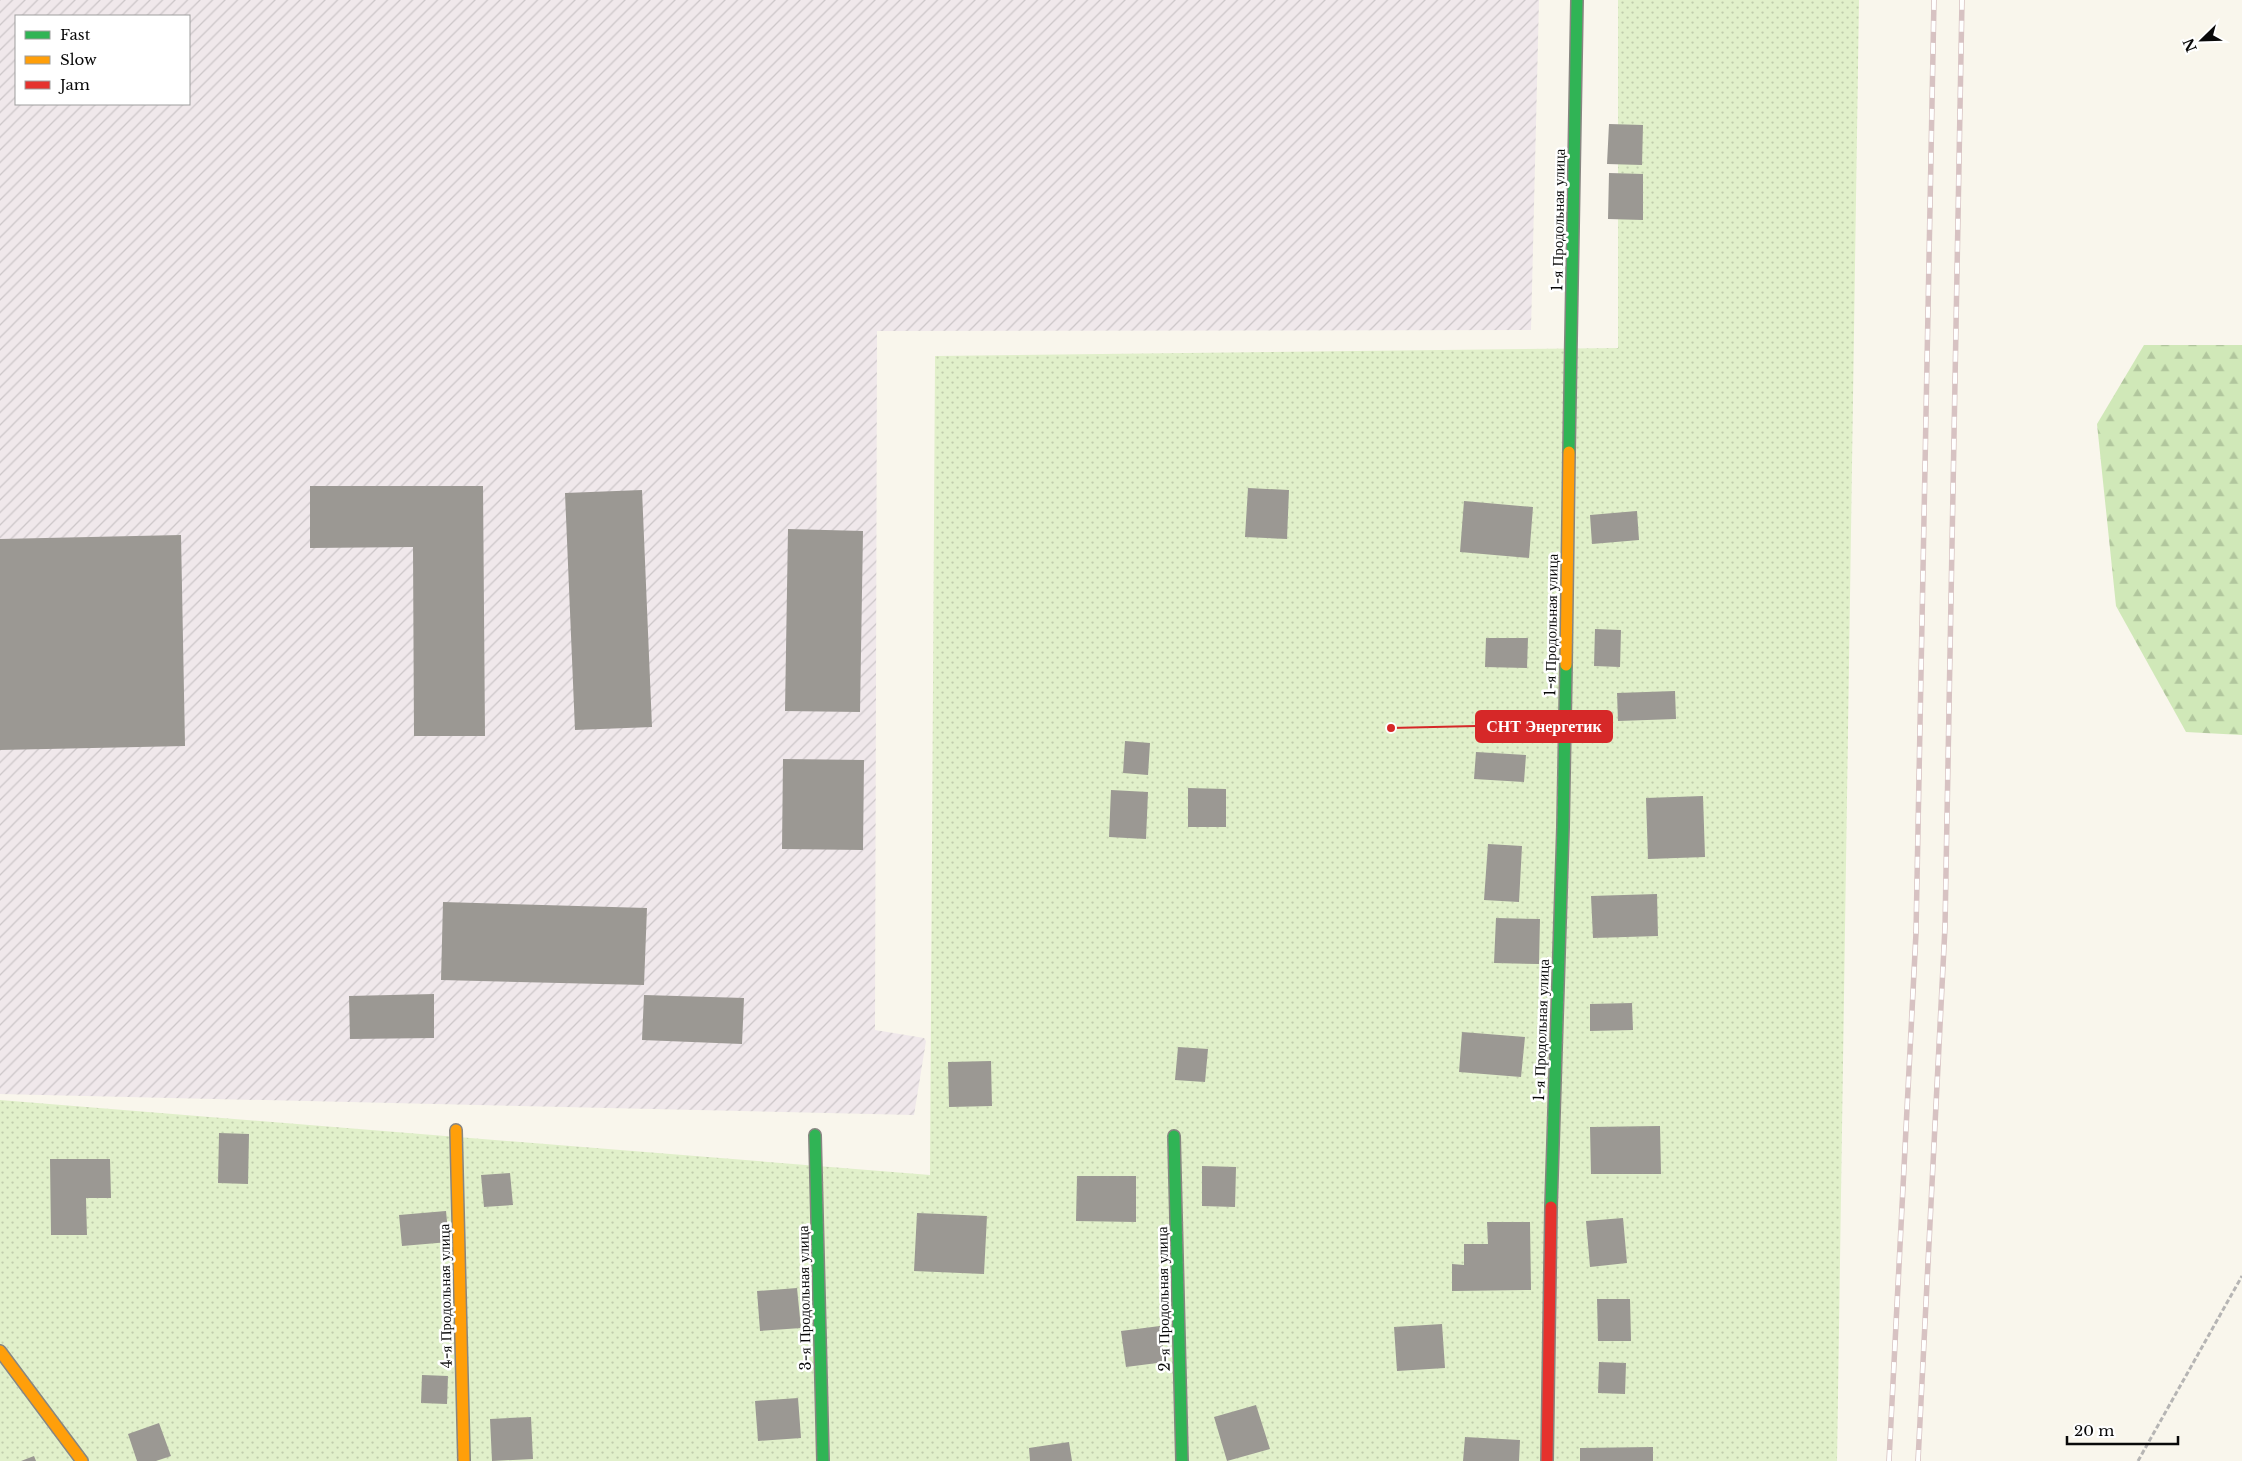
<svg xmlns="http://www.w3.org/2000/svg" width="2242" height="1461" font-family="'Libre Baskerville',serif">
	<defs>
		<pattern id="industrial-furrows" width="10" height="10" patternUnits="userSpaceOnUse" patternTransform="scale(1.25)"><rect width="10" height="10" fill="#f0e8eb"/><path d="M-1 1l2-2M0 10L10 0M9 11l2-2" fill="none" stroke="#ccc6c8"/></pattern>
		<pattern id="grass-dots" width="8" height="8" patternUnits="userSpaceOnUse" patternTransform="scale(1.25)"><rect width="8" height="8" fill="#e1f0ca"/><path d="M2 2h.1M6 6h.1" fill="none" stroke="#c0ccac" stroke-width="1.8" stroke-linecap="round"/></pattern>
		<pattern id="forest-firs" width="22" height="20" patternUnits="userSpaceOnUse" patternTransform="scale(1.25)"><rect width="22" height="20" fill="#d0e8b8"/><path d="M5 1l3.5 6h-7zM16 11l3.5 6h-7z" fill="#b1c69d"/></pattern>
	</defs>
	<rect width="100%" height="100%" fill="#f9f6ec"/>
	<!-- industrial -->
	<path fill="url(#industrial-furrows)" fill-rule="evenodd" d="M0,0H1539L1531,330L877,331L875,1030L924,1038L926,1041L914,1115L0,1094ZM16,16H189V104H16Z"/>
	<!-- grass -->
	<path fill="url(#grass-dots)" d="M1618,0H1859L1837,1461H0V1100L930,1175L935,356L1618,348Z"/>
	<!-- forest -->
	<path fill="url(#forest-firs)" d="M2144,345H2242V735L2186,732L2116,606L2097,424Z"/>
	<!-- building -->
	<path fill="#9b9893" d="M1609,124L1643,125L1642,165L1607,164Z
		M1609,173L1643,174V220L1608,219Z
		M310,486H483L485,736H414L413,547L310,548Z
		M1248,488L1289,490L1287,539L1245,537Z
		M642,490L652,727L575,730L565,493Z
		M1464,501L1533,507L1529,558L1460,552Z
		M1637,511L1639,540L1592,544L1590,515Z
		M788,529L863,531L860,712L785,711Z
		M181,535L185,746L0,750V539Z
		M1595,629L1621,630L1620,667L1594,666Z
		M1486,638H1528L1527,668L1485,667Z
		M1675,691L1676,719L1618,721L1617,693Z
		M1125,741L1150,743L1148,775L1123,773Z
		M1476,752L1526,755L1524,782L1474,779Z
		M783,759L864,760L863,850L782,849Z
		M1188,788L1226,789V827H1188Z
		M1111,790L1148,792L1146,839L1109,837Z
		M1703,796L1705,857L1648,859L1646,798Z
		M1488,844L1522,846L1519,902L1484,900Z
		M1657,894L1658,936L1593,938L1591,896Z
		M443,902L647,908L644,985L441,980Z
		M1496,918L1540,919L1539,964L1494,963Z
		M434,994V1038L350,1039L349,996Z
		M644,995L744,998L742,1044L642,1040Z
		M1632,1003L1633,1030L1590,1031V1004Z
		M1462,1032L1525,1037L1521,1077L1459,1072Z
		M1178,1047L1208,1049L1205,1082L1175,1080Z
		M991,1061L992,1106L949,1107L948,1062Z
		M1660,1126L1661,1174H1591L1590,1127Z
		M219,1133L249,1134L248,1184L218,1183Z
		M50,1159H110L111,1198H86L87,1235H51Z
		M1202,1166L1236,1167L1235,1207L1202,1206Z
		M510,1173L513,1205L484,1207L481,1175Z
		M1077,1176H1136V1222L1076,1221Z
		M446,1211L449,1242L402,1246L399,1215Z
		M917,1213L987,1216L984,1274L914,1271Z
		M1623,1218L1627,1263L1590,1267L1586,1221Z
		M1487,1222H1530L1531,1290L1452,1291V1264L1464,1265V1244H1488Z
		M797,1288L801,1328L760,1331L757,1291Z
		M1597,1299H1630L1631,1341H1598Z
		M1442,1324L1445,1368L1397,1371L1394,1327Z
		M1160,1326L1165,1362L1126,1367L1121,1331Z
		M1599,1362L1626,1363L1625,1394L1598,1393Z
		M422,1375L448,1376L447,1404L421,1403Z
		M798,1398L801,1438L758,1441L755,1401Z
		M1256,1405L1270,1449L1227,1461L1214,1417Z
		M531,1417L533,1459L492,1461L490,1419Z
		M159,1423L171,1456L156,1461H137L128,1434Z
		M1465,1437L1520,1440L1519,1461H1463Z
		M1069,1442L1072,1461H1030L1029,1448Z
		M1653,1447V1461H1580V1448Z
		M34,1456L36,1461H21Z"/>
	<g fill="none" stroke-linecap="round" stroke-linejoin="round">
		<!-- fast casing -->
		<g stroke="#888682" stroke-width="14">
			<path id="fast" d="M1569,452L1577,0
				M815,1135L823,1461
				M1174,1136L1182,1461
				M1551,1207L1563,827L1566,665"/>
		</g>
		<!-- slow casing -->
		<g stroke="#888682" stroke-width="14">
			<path id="slow" d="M1566,665L1569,452
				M456,1130L464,1461
				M0,1351L82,1461"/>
		</g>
		<!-- jam casing -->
		<g stroke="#888682" stroke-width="14">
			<path id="jam" d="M1547,1461L1551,1207"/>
		</g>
		<!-- path -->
		<path stroke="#b6b5b4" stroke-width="3" stroke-dasharray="5 2.5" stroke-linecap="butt" d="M2138,1461L2242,1276"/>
		<!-- fast -->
		<use href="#fast" stroke="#30b455" stroke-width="11"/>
		<!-- slow -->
		<use href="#slow" stroke="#ff9f0a" stroke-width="11"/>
		<!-- jam -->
		<use href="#jam" stroke="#e5322d" stroke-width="11"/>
		<!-- rail casing -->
		<g stroke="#d7c2c2" stroke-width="5.5">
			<path id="rail" d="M1889,1461L1916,933L1934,0
				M1918,1461L1945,927L1962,0"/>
		</g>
		<!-- rail -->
		<use href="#rail" stroke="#fff" stroke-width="4" stroke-dasharray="11" stroke-linecap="butt"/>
	</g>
	<g text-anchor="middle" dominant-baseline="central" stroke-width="5" stroke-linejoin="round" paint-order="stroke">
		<!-- street labels -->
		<g font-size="15" fill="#090909" stroke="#fff">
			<text transform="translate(1558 220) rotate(-89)">1-я Продольная улица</text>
			<text transform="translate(1551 625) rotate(-89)">1-я Продольная улица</text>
			<text transform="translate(1541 1030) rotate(-88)">1-я Продольная улица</text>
			<text transform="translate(445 1296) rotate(-91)">4-я Продольная улица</text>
			<text transform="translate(804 1298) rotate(-91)">3-я Продольная улица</text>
			<text transform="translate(1163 1299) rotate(-91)">2-я Продольная улица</text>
		</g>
	</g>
	<!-- callouts -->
	<path fill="none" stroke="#d62828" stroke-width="2" d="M1391 728L1476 726"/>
	<circle fill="#d62828" stroke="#fff" stroke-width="2" cx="1391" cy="728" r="5"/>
	<rect fill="#d62828" stroke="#d62828" stroke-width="2" x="1476" y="711" width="136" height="31" rx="5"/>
	<g font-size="16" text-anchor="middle" font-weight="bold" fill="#fff">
		<text x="1544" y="732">СНТ Энергетик</text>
	</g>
	<!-- legend -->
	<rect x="15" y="15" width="175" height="90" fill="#ffffff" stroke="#9d9d9d"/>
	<rect x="25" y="31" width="25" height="8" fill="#30b455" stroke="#9d9d9d"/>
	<text x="60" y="40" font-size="15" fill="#090909">Fast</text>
	<rect x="25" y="56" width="25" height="8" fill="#ff9f0a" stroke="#9d9d9d"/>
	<text x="60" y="65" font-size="15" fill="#090909">Slow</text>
	<rect x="25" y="81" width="25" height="8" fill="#e5322d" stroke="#9d9d9d"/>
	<text x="60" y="90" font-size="15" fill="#090909">Jam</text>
	<!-- north arrow -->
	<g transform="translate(2202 40) rotate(247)" stroke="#ffffff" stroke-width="4" paint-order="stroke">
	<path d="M0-4L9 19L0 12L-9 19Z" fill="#090909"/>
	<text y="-8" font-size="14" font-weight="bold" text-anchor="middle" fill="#090909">N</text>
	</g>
	<!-- scale -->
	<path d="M2067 1436v8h111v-8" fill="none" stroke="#090909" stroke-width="2.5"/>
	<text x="2074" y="1436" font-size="15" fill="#090909" stroke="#ffffff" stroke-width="4" paint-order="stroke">20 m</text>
</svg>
